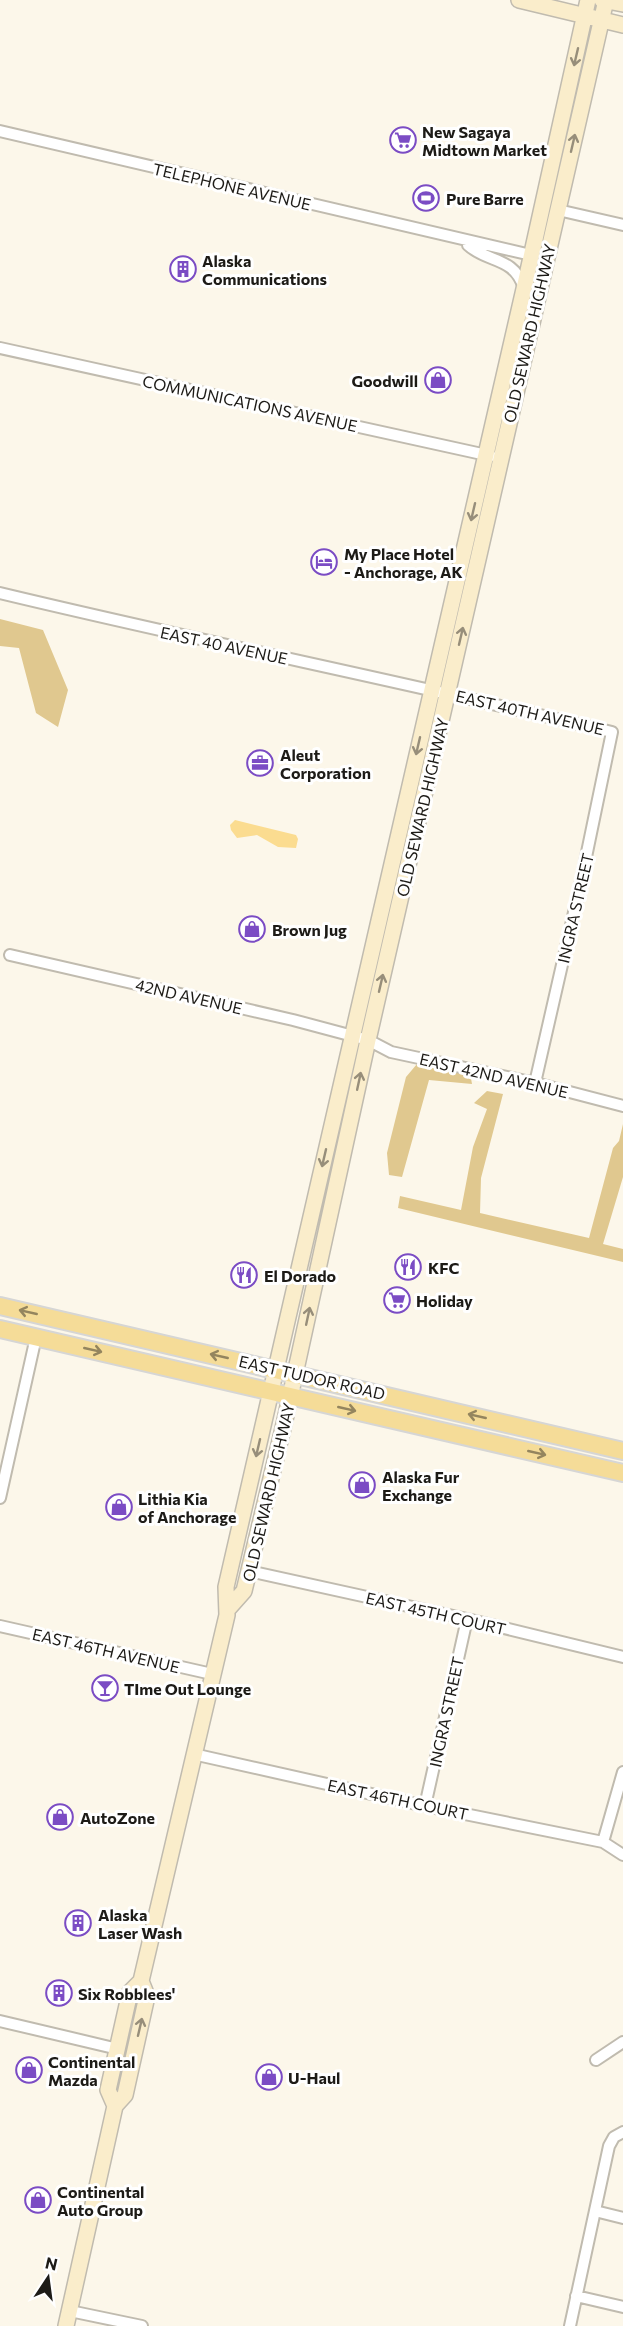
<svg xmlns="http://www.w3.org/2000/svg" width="623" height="2326" font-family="Commissioner,sans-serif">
	<rect width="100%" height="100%" fill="#fcf7ea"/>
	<!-- green -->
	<path fill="#e0c88f" d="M0,619L43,630L68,690L58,727L36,713L19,648L0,646Z
		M417,1064L470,1073L472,1084L429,1080L402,1177L389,1175L387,1153L406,1077Z
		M487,1091L503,1094L481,1178L480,1213L589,1238L613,1148L619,1141L623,1124V1177L603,1244L623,1249V1262L398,1208L400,1196L461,1210L473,1147L487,1109L474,1103Z"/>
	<!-- water -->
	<path fill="#fbdc90" d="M235,820L296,835L298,839L296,848L278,847L257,835L237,838L231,830L230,825Z"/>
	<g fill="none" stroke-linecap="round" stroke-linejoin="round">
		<!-- street casing -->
		<g stroke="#c0bbaf" stroke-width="14">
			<path id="street" d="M0,131L531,255
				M558,210L623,225
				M468,245C487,263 514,256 524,288
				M0,348L491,456
				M0,593C204,642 409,683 612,732L580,886L535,1083
				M10,955L293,1020L368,1040L391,1052L535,1083L623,1106
				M0,1498L36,1337
				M249,1571L467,1619L623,1657
				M0,1626L212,1674
				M193,1754L425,1806L603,1842
				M623,1772L603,1842L623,1855
				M425,1806L467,1619
				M0,2021L118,2049
				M596,2060L623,2042
				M595,2211L623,2218
				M576,2296L623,2307
				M70,2311L142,2326
				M570,2326L609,2146L614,2137L623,2132"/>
		</g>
		<!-- secondary casing -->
		<g stroke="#c0bbaf" stroke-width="18">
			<path id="secondary" d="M519,0L623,25
				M602,0L623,4
				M228,1609L244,1591L285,1420L368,1040L606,0
				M115,2106L108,2090L130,1992L141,1981L227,1615L226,1587L524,289L588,0
				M66,2326L115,2106L125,2095L147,1996L141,1981"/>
		</g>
		<!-- primary casing -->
		<g stroke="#d6d6d5" stroke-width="20">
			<path id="primary" d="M0,1306L623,1451
				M0,1329L623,1473"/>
		</g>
		<!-- street -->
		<use href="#street" stroke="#fff" stroke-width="10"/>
		<!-- secondary -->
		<use href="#secondary" stroke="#faedcb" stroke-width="15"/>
		<!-- primary -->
		<use href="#primary" stroke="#f5dc98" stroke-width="16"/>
	</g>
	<!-- one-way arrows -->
	<defs><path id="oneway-shaft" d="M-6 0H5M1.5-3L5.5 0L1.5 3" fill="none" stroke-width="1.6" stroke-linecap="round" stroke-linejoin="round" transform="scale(1.5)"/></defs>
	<g stroke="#978e7a">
		<use href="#oneway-shaft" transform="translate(576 57) rotate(103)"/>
		<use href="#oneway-shaft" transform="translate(573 143) rotate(-77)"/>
		<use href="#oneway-shaft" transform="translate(473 512) rotate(103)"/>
		<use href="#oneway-shaft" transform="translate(461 636) rotate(-77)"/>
		<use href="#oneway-shaft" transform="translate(418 746) rotate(103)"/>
		<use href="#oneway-shaft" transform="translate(381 983) rotate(-77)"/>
		<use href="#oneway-shaft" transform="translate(359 1081) rotate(-78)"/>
		<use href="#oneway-shaft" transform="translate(324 1158) rotate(103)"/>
		<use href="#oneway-shaft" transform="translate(308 1316) rotate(-78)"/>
		<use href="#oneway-shaft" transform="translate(258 1448) rotate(103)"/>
		<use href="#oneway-shaft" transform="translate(140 2027) rotate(-77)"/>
	</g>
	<g stroke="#94855e">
		<use href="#oneway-shaft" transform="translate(28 1312) rotate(-167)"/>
		<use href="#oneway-shaft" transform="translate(93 1350) rotate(13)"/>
		<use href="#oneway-shaft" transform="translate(219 1356) rotate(-167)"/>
		<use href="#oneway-shaft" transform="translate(347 1409) rotate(13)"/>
		<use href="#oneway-shaft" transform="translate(477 1416) rotate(-167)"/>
		<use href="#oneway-shaft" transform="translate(537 1453) rotate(13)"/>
	</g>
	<!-- icons -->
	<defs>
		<g id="supermarket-ring" transform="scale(1.35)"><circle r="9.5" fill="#fff" stroke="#7b4cc4" stroke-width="1.5"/><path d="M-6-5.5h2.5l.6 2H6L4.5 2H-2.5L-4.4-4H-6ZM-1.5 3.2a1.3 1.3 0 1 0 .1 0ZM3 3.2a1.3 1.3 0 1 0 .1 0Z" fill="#7b4cc4"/></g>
		<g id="stadium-ring" transform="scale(1.35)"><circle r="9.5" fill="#fff" stroke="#7b4cc4" stroke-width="1.5"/><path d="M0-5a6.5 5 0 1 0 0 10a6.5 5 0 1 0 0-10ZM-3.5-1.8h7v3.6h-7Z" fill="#7b4cc4"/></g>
		<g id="building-ring" transform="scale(1.35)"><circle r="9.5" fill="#fff" stroke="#7b4cc4" stroke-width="1.5"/><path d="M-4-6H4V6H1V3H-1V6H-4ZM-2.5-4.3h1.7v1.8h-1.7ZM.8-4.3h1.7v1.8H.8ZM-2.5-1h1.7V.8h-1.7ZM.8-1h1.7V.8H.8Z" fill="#7b4cc4"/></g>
		<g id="shop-ring" transform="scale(1.35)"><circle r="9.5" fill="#fff" stroke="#7b4cc4" stroke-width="1.5"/><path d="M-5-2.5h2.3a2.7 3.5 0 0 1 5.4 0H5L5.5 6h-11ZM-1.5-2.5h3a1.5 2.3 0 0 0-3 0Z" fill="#7b4cc4"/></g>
		<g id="hotel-ring" transform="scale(1.35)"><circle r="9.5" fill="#fff" stroke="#7b4cc4" stroke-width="1.5"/><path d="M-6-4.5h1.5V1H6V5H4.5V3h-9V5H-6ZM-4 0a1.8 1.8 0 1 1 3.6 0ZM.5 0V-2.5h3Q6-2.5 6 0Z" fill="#7b4cc4"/></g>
		<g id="office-ring" transform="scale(1.35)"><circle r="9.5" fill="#fff" stroke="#7b4cc4" stroke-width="1.5"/><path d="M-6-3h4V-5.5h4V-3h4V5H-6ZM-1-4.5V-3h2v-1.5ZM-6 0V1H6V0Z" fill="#7b4cc4"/></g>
		<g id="restaurant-ring" transform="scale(1.35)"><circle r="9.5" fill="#fff" stroke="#7b4cc4" stroke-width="1.5"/><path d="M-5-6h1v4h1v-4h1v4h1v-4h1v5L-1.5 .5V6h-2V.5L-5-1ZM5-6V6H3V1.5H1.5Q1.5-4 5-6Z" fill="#7b4cc4"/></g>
		<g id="bar-ring" transform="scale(1.35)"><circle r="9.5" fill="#fff" stroke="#7b4cc4" stroke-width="1.5"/><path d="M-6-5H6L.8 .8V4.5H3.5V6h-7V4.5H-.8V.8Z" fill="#7b4cc4"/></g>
	</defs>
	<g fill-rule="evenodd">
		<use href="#supermarket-ring" x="403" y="140"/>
		<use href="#stadium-ring" x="426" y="198"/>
		<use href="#building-ring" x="183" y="269"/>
		<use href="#shop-ring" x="438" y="380"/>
		<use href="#hotel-ring" x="324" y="562"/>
		<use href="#office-ring" x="260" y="763"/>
		<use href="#shop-ring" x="252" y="929"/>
		<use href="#restaurant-ring" x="408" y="1267"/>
		<use href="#restaurant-ring" x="244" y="1275"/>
		<use href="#supermarket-ring" x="397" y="1300"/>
		<use href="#shop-ring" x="362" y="1485"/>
		<use href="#shop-ring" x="119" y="1507"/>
		<use href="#bar-ring" x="105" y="1688"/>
		<use href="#shop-ring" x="60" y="1817"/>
		<use href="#building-ring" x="78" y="1923"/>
		<use href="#building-ring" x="59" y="1993"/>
		<use href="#shop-ring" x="29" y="2070"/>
		<use href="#shop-ring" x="269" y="2077"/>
		<use href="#shop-ring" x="38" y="2200"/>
	</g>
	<g text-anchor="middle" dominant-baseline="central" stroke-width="6" stroke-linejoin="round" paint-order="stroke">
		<!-- poi labels -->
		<g font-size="16" font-weight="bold" fill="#1d1b17" stroke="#fff" text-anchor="start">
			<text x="422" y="131">New Sagaya<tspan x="422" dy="18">Midtown Market</tspan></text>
			<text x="446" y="198">Pure Barre</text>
			<text x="202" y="260">Alaska<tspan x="202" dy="18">Communications</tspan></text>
			<text x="418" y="380" text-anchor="end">Goodwill</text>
			<text x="344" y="553">My Place Hotel<tspan x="344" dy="18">- Anchorage, AK</tspan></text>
			<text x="280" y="754">Aleut<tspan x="280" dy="18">Corporation</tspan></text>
			<text x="272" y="929">Brown Jug</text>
			<text x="428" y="1267">KFC</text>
			<text x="264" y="1275">El Dorado</text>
			<text x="416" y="1300">Holiday</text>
			<text x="382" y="1476">Alaska Fur<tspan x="382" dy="18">Exchange</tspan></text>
			<text x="138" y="1498">Lithia Kia<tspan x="138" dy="18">of Anchorage</tspan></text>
			<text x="124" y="1688">TIme Out Lounge</text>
			<text x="80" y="1817">AutoZone</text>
			<text x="98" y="1914">Alaska<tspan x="98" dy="18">Laser Wash</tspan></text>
			<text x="78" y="1993">Six Robblees'</text>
			<text x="48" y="2061">Continental<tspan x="48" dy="18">Mazda</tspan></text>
			<text x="288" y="2077">U-Haul</text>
			<text x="57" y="2191">Continental<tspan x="57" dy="18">Auto Group</tspan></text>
		</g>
		<!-- street labels -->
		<g font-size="16" fill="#1d1b17" stroke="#fff">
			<text transform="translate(232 186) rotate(13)">TELEPHONE AVENUE</text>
			<text transform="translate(529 333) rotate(-77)">OLD SEWARD HIGHWAY</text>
			<text transform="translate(250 403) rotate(12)">COMMUNICATIONS AVENUE</text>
			<text transform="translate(224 645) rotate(12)">EAST 40 AVENUE</text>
			<text transform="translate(530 712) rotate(13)">EAST 40TH AVENUE</text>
			<text transform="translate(422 807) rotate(-77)">OLD SEWARD HIGHWAY</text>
			<text transform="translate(575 908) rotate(-77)">INGRA STREET</text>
			<text transform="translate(189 996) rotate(13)">42ND AVENUE</text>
			<text transform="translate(494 1075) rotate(13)">EAST 42ND AVENUE</text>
			<text transform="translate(312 1377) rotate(13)">EAST TUDOR ROAD</text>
			<text transform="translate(268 1492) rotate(-77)">OLD SEWARD HIGHWAY</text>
			<text transform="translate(436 1613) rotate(13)">EAST 45TH COURT</text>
			<text transform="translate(106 1650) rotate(13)">EAST 46TH AVENUE</text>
			<text transform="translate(446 1712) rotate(-78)">INGRA STREET</text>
			<text transform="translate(398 1799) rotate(12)">EAST 46TH COURT</text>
		</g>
	</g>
	<!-- north arrow -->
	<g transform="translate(48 2278) rotate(13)" stroke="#ffffff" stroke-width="4.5" paint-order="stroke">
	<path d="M0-4.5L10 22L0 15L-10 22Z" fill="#1d1b17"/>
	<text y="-9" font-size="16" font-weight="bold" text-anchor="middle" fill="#1d1b17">N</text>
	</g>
</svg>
